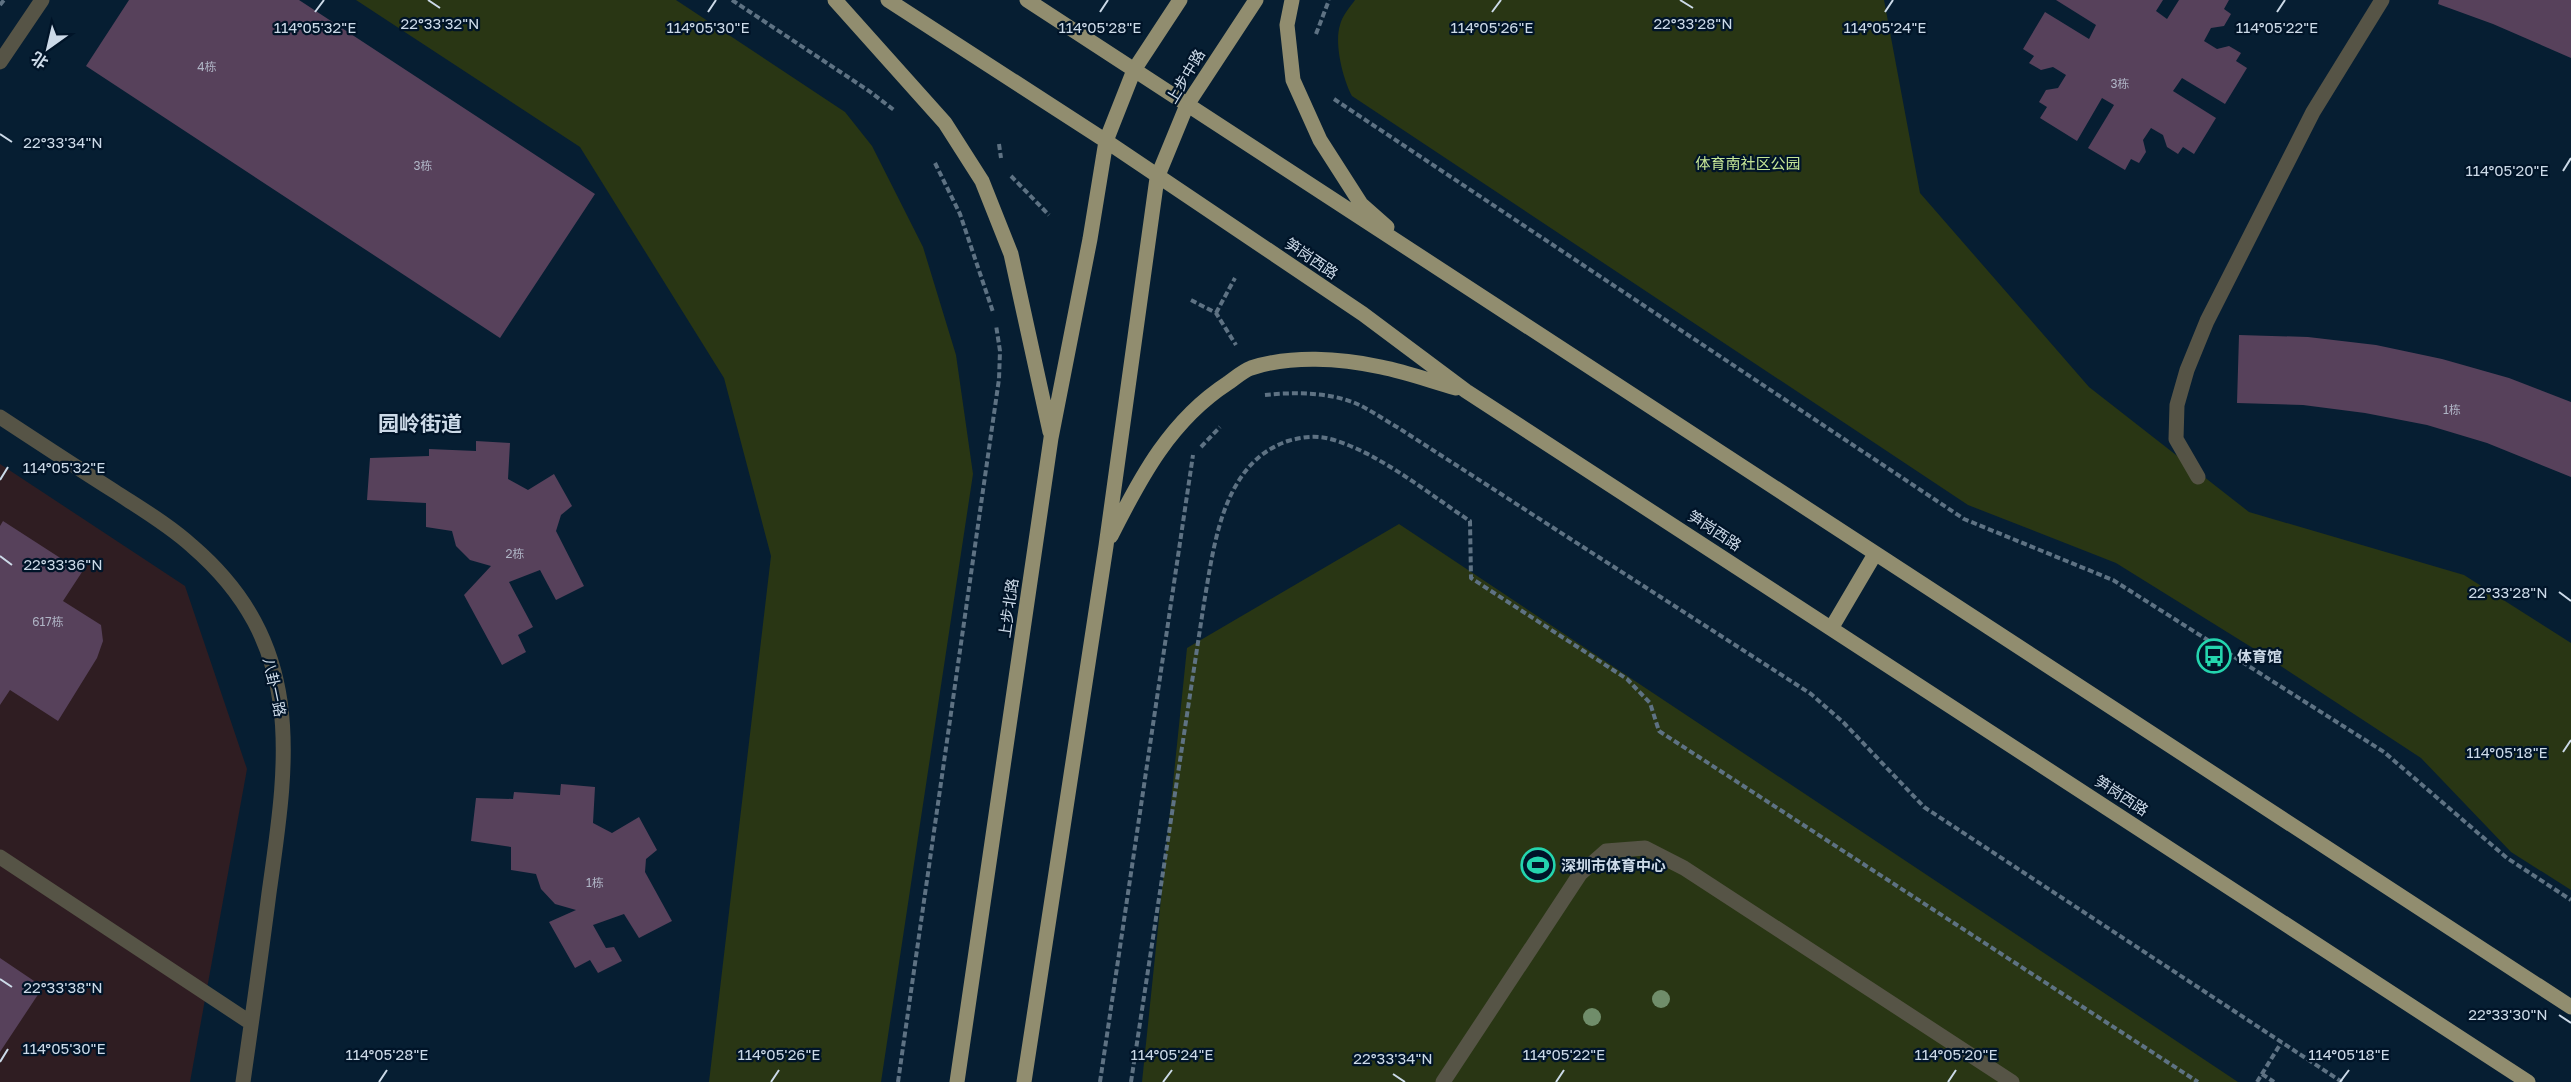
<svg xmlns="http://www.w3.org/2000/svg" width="2571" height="1082" font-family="'Golos Text','Noto Sans SC',sans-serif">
	<rect width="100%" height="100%" fill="#061e32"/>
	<!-- industrial -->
	<path fill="#2f1d22" d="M0,464L185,586L247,769L190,1082H0Z"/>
	<!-- green -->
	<path fill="#293614" d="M356,0H676L845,112L872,146L923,247L956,355L973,474L881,1082H709L771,556L724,378L580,147Z
		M1355,0H1884L1920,193L2089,387L2249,512L2464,575L2571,643V890L2511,852L2421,758L2264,655L2116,563L1968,505L1352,96C1343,79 1334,44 1340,25C1342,16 1350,7 1355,0Z
		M1399,524L2238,1082H1142L1187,648Z"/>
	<!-- building -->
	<path fill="#57415b" d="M129,0H299L595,194L500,338L86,66Z
		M2056,0H2163L2156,11L2167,19L2179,0H2229L2224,9L2231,14L2224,26L2211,28L2204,41L2217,49L2229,46L2241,53L2236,61L2247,68L2225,104L2182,78L2173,91L2216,118L2194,154L2183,147L2178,154L2167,147L2163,135L2151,128L2143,140L2146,152L2139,163L2131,159L2125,170L2088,148L2114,105L2102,98L2077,141L2040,118L2047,107L2039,102L2046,90L2058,88L2066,75L2053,67L2041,70L2029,63L2034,56L2023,49L2045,12L2089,39L2096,25Z
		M2439,0H2571V58L2493,24L2438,4Z
		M2239,335L2308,337L2376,345L2442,359L2509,378L2571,402V477L2487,443L2427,425L2365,413L2303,405L2237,403Z
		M476,441L510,443L508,479L528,490L554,474L572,506L561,515L556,531L584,586L556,600L540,570L509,582L533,627L518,635L526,652L502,665L464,595L491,566L470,560L456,546L452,531L426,527V503L367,500L370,458L429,456V449L476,451Z
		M3,521L82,572L63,601L101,625L103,641L97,658L58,721L10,690L0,705V526Z
		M561,784L595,787L593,823L612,833L639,817L657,850L646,859L645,872L672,921L639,938L624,914L593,925L606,948L614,947L622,961L598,973L590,960L575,968L549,922L576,910L555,904L541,889L536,874L511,870V847L471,841L476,798L513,799L514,792L560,795Z
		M0,958L43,987L0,1052Z"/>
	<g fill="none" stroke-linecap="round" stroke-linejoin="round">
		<!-- path -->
		<path stroke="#5e7283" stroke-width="4" stroke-dasharray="6 3" stroke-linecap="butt" d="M732,0L869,91L894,110
			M0,5L4,0
			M1316,34L1329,0
			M1334,99L1964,519L2113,580L2384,752L2507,858L2571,900
			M999,144L1001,158
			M935,163L960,214L993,312
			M1011,176L1049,215
			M1191,300L1216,313L1236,345
			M1216,313L1235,278
			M1265,395C1293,392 1328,392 1355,403C1369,409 1383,419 1397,427L1811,694L1844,723L1924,807L2342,1082
			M1201,447L1220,427
			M2262,1074L2274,1082
			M898,1082L999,379L1000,351L996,325
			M1100,1082L1193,455
			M1131,1082L1204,603C1214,546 1222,463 1288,441C1305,436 1320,435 1337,441C1383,456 1429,494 1470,521L1471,578L1627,679L1650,703L1659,731L2198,1082
			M2257,1082L2281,1043"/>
		<!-- minor -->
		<path stroke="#565446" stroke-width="15" d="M0,62L42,0
			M0,417C38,442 76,467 114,491C140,508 169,525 192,546C307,645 288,759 269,893C261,956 252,1019 243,1082
			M2198,477L2176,439L2177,405L2187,370L2207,321L2313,112L2382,0
			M0,857L251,1023
			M1443,1082L1580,874L1606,851L1645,848L1684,868L2012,1082"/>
		<!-- major -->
		<path stroke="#918d6f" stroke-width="15" d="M835,0L945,123L982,181L1011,254L1050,432
			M888,0L1106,141L1363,314L1466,391L2528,1082
			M1027,0L2571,1007
			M1292,0L1287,25L1293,80L1320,140L1361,204L1387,227
			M1111,536C1141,476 1171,420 1228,383C1235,378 1243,371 1251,368C1291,355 1340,358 1381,367C1406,372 1431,381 1456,388
			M1832,627L1875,554
			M957,1082L1051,438L1090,239L1106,141L1134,70L1180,0
			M1024,1082L1106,546L1157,178L1187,105L1256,0"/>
	</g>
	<!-- trees -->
	<g fill="#708d6a">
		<circle cx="1661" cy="999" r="9"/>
		<circle cx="1592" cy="1017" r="9"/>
	</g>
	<!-- ticks -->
	<path fill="none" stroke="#ccdae8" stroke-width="2" d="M428,0L440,8M1680,0L1693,8M315,12L324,0M708,12L716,0M1100,12L1108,0M1492,12L1501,0M1885,12L1893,0M2277,12L2285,0M0,134L12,142M2563,171L2571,158M0,480L8,467M0,556L12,565M2559,592L2571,601M2563,752L2571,740M0,979L12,987M2559,1015L2571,1023M0,1062L8,1049M1393,1074L1405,1082M379,1082L387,1070M771,1082L779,1070M1163,1082L1172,1070M1556,1082L1564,1070M1948,1082L1956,1070M2340,1082L2349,1070"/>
	<!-- icons -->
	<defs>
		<g id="bus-ring" transform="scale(1.725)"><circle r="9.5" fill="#001428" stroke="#24d5ae" stroke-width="1.5"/><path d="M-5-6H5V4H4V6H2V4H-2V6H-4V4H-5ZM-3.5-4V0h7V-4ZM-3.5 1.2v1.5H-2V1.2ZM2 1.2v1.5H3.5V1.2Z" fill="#24d5ae"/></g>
		<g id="stadium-ring" transform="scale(1.725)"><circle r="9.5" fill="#001428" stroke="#24d5ae" stroke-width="1.5"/><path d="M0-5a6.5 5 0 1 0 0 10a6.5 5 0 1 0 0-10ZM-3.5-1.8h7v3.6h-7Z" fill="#24d5ae"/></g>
	</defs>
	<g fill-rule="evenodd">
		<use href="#bus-ring" x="2214" y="656"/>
		<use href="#stadium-ring" x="1538" y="865"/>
	</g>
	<g text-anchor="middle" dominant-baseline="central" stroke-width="4.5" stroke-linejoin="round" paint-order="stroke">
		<!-- number labels -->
		<g font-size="12" fill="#afb4c5">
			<text x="207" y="66">4栋</text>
			<text x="2120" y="83">3栋</text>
			<text x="423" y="165">3栋</text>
			<text x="2452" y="409">1栋</text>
			<text x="515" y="553">2栋</text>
			<text x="48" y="621">617栋</text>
			<text x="595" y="882">1栋</text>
		</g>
		<!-- street labels -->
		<g font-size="15" fill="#ccdae8" stroke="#001428">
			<text transform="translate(1185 76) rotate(-59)">上步中路</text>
			<text transform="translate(1312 258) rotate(34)">笋岗西路</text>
			<text transform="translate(1715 530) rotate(33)">笋岗西路</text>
			<text transform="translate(1008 608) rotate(-82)">上步北路</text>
			<text transform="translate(275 687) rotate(78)">八卦一路</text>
			<text transform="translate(2122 795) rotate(33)">笋岗西路</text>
		</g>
		<!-- park labels -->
		<g font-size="15" fill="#c6e797" stroke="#001428">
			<text x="1748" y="163">体育南社区公园</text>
		</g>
		<!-- poi labels -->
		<g font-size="15" font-weight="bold" fill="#ccdae8" stroke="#001428" text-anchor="start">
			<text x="2237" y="656">体育馆</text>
			<text x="1561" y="865">深圳市体育中心</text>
		</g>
		<!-- district labels -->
		<g font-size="21" font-weight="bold" fill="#ccdae8" stroke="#001428">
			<text x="420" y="423">园岭街道</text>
		</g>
	</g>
	<g font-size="15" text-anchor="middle" fill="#ccdae8" stroke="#001428" stroke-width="4.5" stroke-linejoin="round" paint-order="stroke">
		<text x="440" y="29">22°33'32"N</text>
		<text x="1693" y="29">22°33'28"N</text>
		<text x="315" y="33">114°05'32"E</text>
		<text x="708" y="33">114°05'30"E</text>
		<text x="1100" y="33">114°05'28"E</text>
		<text x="1492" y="33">114°05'26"E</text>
		<text x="1885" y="33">114°05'24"E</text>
		<text x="2277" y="33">114°05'22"E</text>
		<text x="63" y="148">22°33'34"N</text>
		<text x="2507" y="176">114°05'20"E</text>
		<text x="64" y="473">114°05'32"E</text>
		<text x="63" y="570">22°33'36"N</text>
		<text x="2508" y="598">22°33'28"N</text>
		<text x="2507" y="758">114°05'18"E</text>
		<text x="63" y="993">22°33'38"N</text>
		<text x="2508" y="1020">22°33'30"N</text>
		<text x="64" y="1054">114°05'30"E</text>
		<text x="387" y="1060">114°05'28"E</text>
		<text x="779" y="1060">114°05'26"E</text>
		<text x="1172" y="1060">114°05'24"E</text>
		<text x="1564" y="1060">114°05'22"E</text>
		<text x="1956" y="1060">114°05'20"E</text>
		<text x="2349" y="1060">114°05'18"E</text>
		<text x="1393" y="1064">22°33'34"N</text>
	</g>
	<!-- north arrow -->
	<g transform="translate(48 48) rotate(214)" stroke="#001428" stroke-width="4.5" paint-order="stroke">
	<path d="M0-4.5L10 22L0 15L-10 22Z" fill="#ccdae8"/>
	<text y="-9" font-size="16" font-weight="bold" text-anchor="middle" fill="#ccdae8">北</text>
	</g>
</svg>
